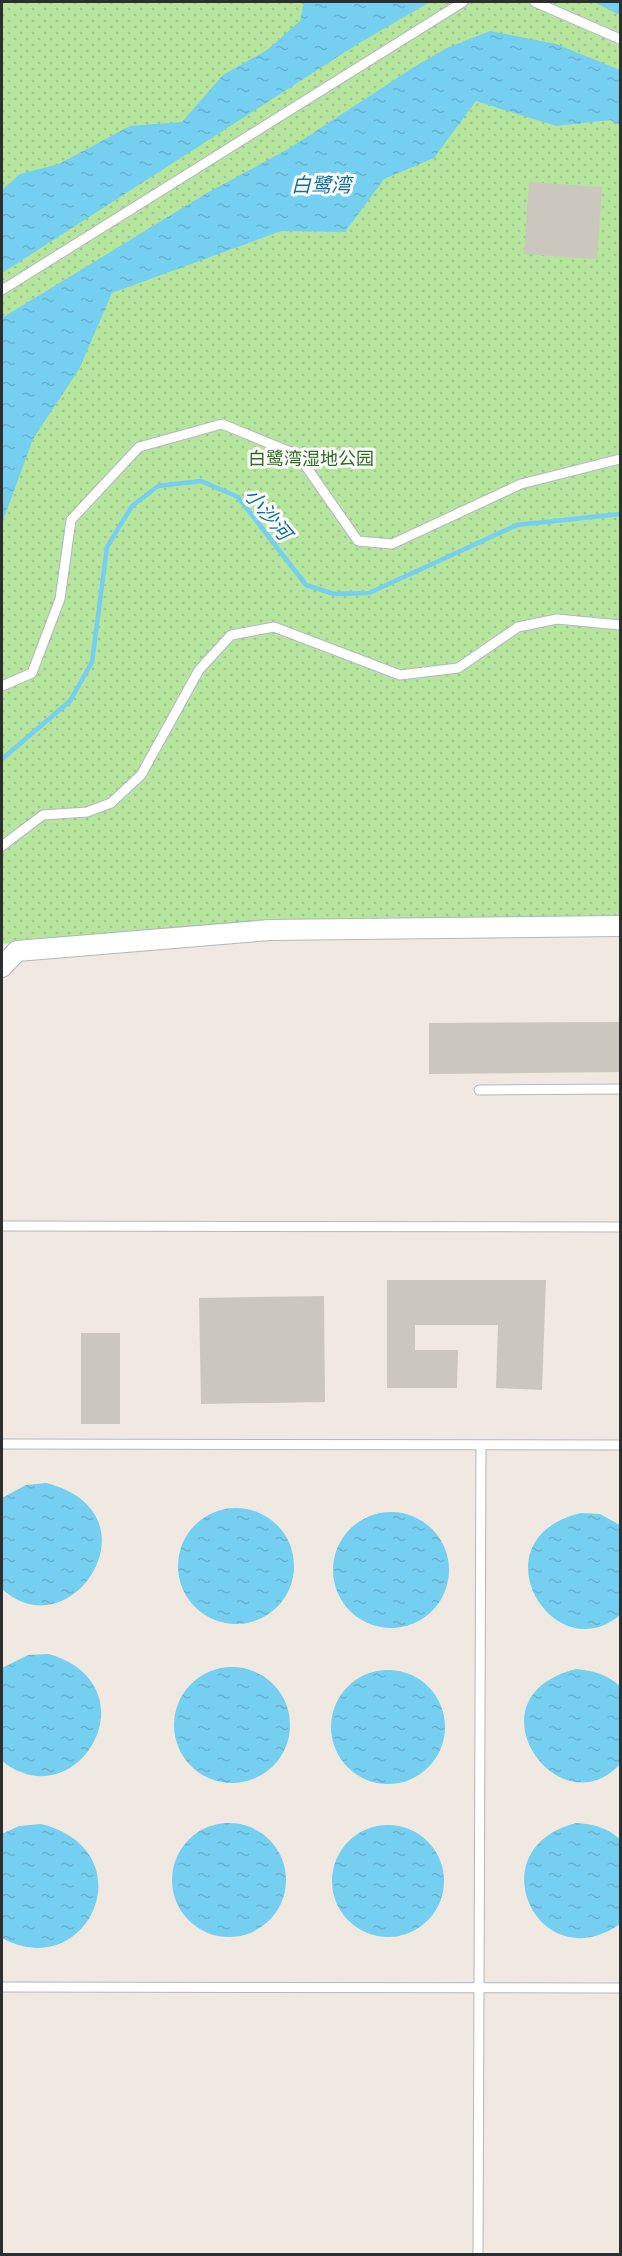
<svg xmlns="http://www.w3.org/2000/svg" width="622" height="2256" font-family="Helvetica,'Noto Sans SC',sans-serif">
	<defs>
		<pattern id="park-dots" width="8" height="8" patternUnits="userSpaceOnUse" patternTransform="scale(1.5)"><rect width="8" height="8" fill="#b6e59e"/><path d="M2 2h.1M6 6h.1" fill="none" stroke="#9dc588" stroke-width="1.8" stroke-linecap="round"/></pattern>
		<pattern id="water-ripples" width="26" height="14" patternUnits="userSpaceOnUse" patternTransform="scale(1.5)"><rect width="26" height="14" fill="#75cff0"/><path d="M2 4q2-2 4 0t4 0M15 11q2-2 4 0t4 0" fill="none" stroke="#66b2ce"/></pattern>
	</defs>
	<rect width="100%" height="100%" fill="#efe9e1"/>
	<!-- park -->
	<path fill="url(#park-dots)" d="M2,2H620V916L270,922L2,944Z"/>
	<!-- water -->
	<path fill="url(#water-ripples)" d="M304,2H430L356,45L2,273V190L20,174L59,164L130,126L182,122L223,75L267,50L300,21Z
		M594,2H620V15Z
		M490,31L556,44L620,70V125L610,120L556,126L476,101L434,158L384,179L345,232L281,231L112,293L79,369L33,439L2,523V318L207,193L290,148L414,67L447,48Z
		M46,1483C162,1512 72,1653 2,1589V1498L26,1485Z
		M178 1566a58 58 0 1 1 116 0a58 58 0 1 1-116 0Z
		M333 1570a58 58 0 1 1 116 0a58 58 0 1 1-116 0Z
		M581,1513L600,1514L620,1525V1615C553,1672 473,1539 581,1513Z
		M49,1654C156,1686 77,1821 2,1761V1668L28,1655Z
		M174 1725a58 58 0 1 1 116 0a58 58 0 1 1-116 0Z
		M576,1669C594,1671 606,1674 620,1686V1764C559,1831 464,1697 576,1669Z
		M331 1727a57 57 0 1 1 114 0a57 57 0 1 1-114 0Z
		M172 1880a57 57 0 1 1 114 0a57 57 0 1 1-114 0Z
		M576,1823C593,1824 606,1827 620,1839V1924C539,1981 475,1849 576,1823Z
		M41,1824C148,1851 88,1985 2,1938V1834L19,1826Z
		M332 1881a56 56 0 1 1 112 0a56 56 0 1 1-112 0Z"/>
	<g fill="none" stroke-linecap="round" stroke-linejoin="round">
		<!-- stream -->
		<path stroke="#75cff0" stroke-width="4.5" d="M2,759L70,701L92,662L107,547L132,506L158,486L201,481L238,497L306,585L334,594L369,593L517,525L620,514"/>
	</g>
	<!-- building -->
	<path fill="#cbc7bf" d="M529,182L602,187L597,259L524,254Z
		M621,1022V1072L429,1074V1023Z
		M387,1280H546L542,1390L496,1388L498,1325H415V1350H458L457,1388H387Z
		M324,1296L325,1402L201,1404L199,1298Z
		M81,1333H120V1424H81Z"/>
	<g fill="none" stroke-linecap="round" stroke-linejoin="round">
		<!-- lane casing -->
		<g stroke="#b4b7c1" stroke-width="11">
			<path id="lane" d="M535,2L620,39
				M2,290L463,2
				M2,686L32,673L60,599L71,520L139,447L222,424L298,455L358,541L392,544L521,484L620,459
				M2,846L43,815L87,812L111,803L141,775L199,670L231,635L274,627L400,675L458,668L518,627L557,619L620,625
				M479,1090L620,1089
				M2,1226L620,1227
				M2,1444L620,1445
				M2,1987L620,1988
				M478,2254L481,1445"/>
		</g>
		<!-- street casing -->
		<g stroke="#b4b7c1" stroke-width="22">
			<path id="street" d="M2,967L17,951L270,930L620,926"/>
		</g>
		<!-- lane -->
		<use href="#lane" stroke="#fff" stroke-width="9"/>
		<!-- street -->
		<use href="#street" stroke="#fff" stroke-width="20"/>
	</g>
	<g text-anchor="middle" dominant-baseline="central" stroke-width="6" stroke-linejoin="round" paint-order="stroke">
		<!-- park labels -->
		<g font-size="18" fill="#2c6e1b" stroke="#fff">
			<text x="311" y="459">白鹭湾湿地公园</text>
		</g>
		<!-- water labels -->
		<g font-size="20" font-style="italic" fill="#0d6fa3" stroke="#fff">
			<text x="321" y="185">白鹭湾</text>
			<text transform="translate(268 514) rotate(50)">小沙河</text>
		</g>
	</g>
	<!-- border -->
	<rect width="622" height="2256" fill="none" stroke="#2e2e2e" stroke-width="6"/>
</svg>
